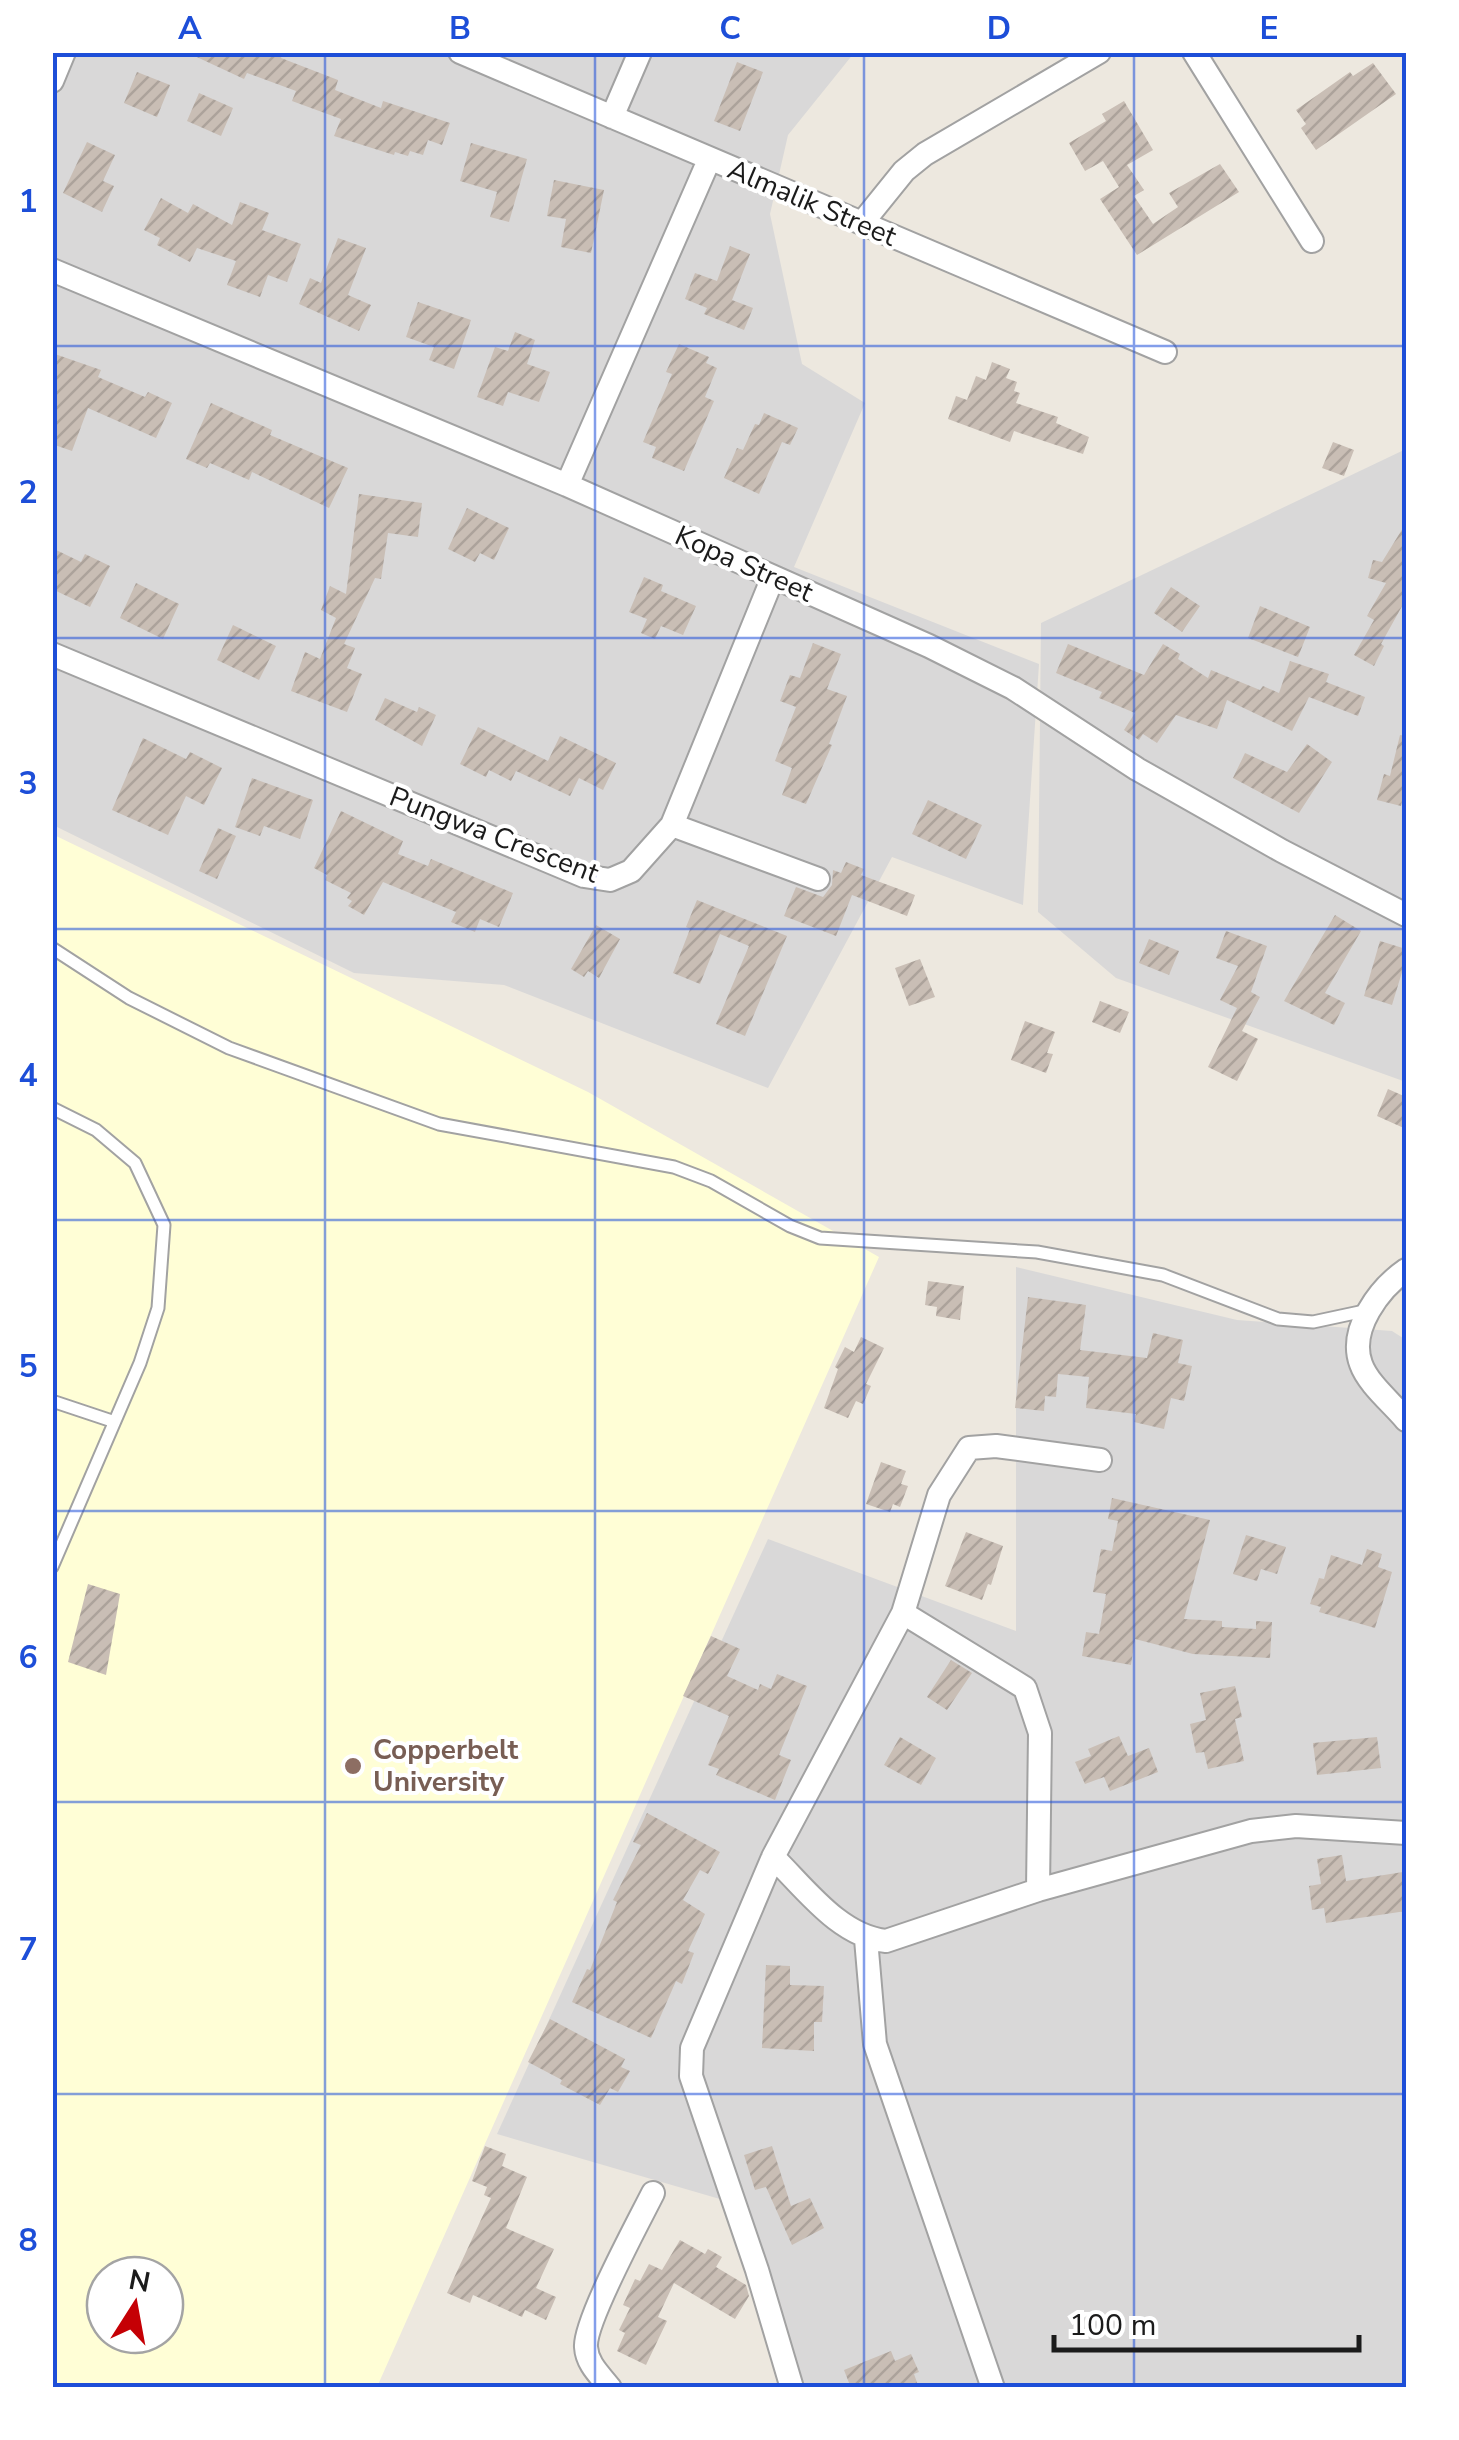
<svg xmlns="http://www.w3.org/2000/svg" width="1459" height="2440" font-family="'Nunito Sans',sans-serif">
	<defs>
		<pattern id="building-hatch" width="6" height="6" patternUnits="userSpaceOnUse" patternTransform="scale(2.5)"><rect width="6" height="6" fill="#c9beb5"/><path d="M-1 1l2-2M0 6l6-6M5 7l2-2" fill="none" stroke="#aca39b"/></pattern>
	</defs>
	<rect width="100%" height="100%" fill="#ede8df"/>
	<!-- residential -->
	<path fill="#d9d8d8" d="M52,53H854L788,135L770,214L802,364L865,403L794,567L1039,664L1023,905L892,857L768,1088L504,985L354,973L53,825Z
		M1406,449V1082L1116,978L1038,912L1041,623Z
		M1016,1267L1237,1320L1392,1331L1406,1340V2387H796L737,2204L497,2134L768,1539L1016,1631Z"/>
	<!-- education -->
	<path fill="#fffed6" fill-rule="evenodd" d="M52,834L588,1092L879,1257L377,2387H53ZM105,2275H165V2335H105Z"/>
	<!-- building -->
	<path fill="url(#building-hatch)" d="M186,52H283L281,58L338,80L335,90L381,108L383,101L450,123L442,145L428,140L423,155L410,151L408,156L395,152L394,155L334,136L341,119L292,101L296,91L247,73L244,79Z
		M737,62L763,72L740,131L714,121Z
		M1373,63L1396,94L1316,150L1301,128L1306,124L1296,110L1350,72L1353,76Z
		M137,72L170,85L157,117L124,103Z
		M199,93L233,108L221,136L187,121Z
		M1124,101L1153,150L1127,165L1144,190L1134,196L1153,224L1178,207L1169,193L1220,164L1239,192L1137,255L1100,199L1119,187L1103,161L1085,171L1069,143L1106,121L1102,114Z
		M87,142L115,155L103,181L114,186L102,212L63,193Z
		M471,143L527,159L509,222L490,217L497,192L460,181Z
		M554,180L604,190L591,253L561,247L566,219L547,216Z
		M161,198L188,213L193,204L232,225L240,202L269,213L262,230L301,244L287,282L268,275L260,297L227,285L236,261L197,248L190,262L157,245L160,238L144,230Z
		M338,238L366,248L348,295L371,305L359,331L299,304L310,278L321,283Z
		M730,246L750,254L732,300L753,308L744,330L704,314L707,308L685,299L695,273L717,281Z
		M418,302L471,320L454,369L429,360L434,347L406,337Z
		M515,332L535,340L527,364L550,372L539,402L508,392L503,406L477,397L495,347L508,351Z
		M679,344L709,357L706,363L717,368L705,397L714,401L684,471L652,458L656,447L643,442L672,374L666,372Z
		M52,353L101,370L98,377L145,397L148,392L172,403L156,438L88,408L72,451L52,444Z
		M992,362L1010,369L1006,378L1017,382L1014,391L1020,393L1016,403L1058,417L1056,423L1089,437L1083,454L1014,431L1010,442L948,419L956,396L967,400L976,376L986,380Z
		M211,403L272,430L270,435L348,468L329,508L252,472L249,480L210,463L207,468L186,459Z
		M764,413L798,428L790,445L782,442L759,494L724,478L737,448L743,450L755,424L759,425Z
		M1333,442L1354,450L1344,476L1322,468Z
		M359,494L422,503L418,537L388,533L381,579L375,578L344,644L355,648L347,668L362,674L347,712L291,691L305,652L320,659L336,618L321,610L330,586L346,594Z
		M467,508L509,528L494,560L480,553L475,562L448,549Z
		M1406,523V599L1381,644L1384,646L1374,666L1354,655L1374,620L1367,616L1386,583L1368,578L1373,560L1382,562Z
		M52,548L81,562L85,554L110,566L90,607L52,589Z
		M644,577L663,585L661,591L696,606L683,635L661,626L655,639L641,633L647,619L629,612Z
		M136,583L179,604L163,639L120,618Z
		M1171,587L1200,606L1182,632L1154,613Z
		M1260,606L1310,627L1298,657L1248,638Z
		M233,625L276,646L259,680L217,660Z
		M813,643L841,654L827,689L847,696L829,744L832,745L806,804L782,795L792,768L775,761L796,707L780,701L790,675L800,678Z
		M1068,644L1144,675L1163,644L1180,654L1178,659L1208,678L1211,670L1260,690L1263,686L1279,693L1290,661L1329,674L1326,682L1365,697L1358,716L1309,697L1292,731L1227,700L1217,729L1176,715L1157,743L1143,734L1139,740L1124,730L1135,713L1099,698L1102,692L1056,673Z
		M385,698L417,712L419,707L436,715L422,746L375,720Z
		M478,727L548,761L560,736L616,763L603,790L579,778L570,796L516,771L511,781L489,770L486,777L460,764Z
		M1400,735L1406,736V784L1401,806L1377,800L1384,774L1390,776Z
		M143,738L186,759L190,752L222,768L204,805L186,796L168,835L112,810Z
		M1307,744L1332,762L1299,813L1233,778L1245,753L1287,772Z
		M252,778L313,800L300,839L264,826L260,836L235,827Z
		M928,800L982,825L966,859L912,834Z
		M341,811L403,841L398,854L428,866L431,859L513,893L499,927L480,919L475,932L451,922L456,912L383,882L364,915L348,906L352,901L347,898L351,893L325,880L327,875L314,868Z
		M218,828L236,836L217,879L199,871Z
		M846,862L864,869L861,875L915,895L907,916L852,895L836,936L784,916L796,887L823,897L832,885L833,870L841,873Z
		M697,900L787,936L745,1036L716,1024L749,946L720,934L700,984L673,973L690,929L686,927Z
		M1335,915L1361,931L1325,993L1345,1003L1334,1025L1284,1001Z
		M596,925L620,939L599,978L588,971L584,977L571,969Z
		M1226,931L1267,946L1251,992L1260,997L1242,1031L1258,1039L1237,1081L1208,1067L1237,1008L1220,1000L1238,966L1216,958Z
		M1149,939L1179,951L1169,975L1139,963Z
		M1380,941L1406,949V959L1392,1005L1364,996Z
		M920,959L935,997L909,1006L895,968Z
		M1100,1001L1129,1012L1120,1033L1092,1022Z
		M1025,1021L1055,1032L1047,1053L1053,1054L1046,1073L1011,1060Z
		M1388,1089L1406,1097V1129L1377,1116Z
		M928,1281L964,1286L960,1320L936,1316L937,1307L925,1305Z
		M1028,1297L1086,1305L1080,1350L1147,1358L1153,1333L1183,1340L1178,1363L1192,1366L1184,1401L1171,1398L1164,1429L1134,1422L1136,1414L1086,1408L1089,1377L1058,1374L1056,1397L1045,1396L1044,1411L1015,1408Z
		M861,1337L884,1348L866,1384L871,1386L863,1404L856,1401L848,1418L824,1408L838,1369L835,1367L845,1347L854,1352Z
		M881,1462L906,1471L901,1484L908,1486L900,1507L893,1504L890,1512L866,1504Z
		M1112,1498L1210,1520L1184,1619L1222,1621V1627L1256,1629V1621L1272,1622L1270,1658L1193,1654L1135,1639L1131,1665L1082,1656L1086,1632L1099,1634L1106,1594L1093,1592L1101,1549L1112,1551L1118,1521L1108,1519Z
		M966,1532L1003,1546L991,1585L988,1584L982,1600L945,1586Z
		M1246,1535L1286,1547L1277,1574L1261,1569L1257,1581L1233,1574Z
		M1367,1549L1382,1554L1378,1567L1392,1572L1375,1628L1319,1612L1321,1607L1310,1604L1319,1578L1324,1579L1331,1555L1362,1565Z
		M88,1584L120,1594L106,1675L68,1662Z
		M711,1636L740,1649L727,1676L758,1690L760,1684L771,1689L777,1674L807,1686L779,1755L791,1760L775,1800L716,1775L719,1769L708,1765L729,1716L683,1696Z
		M951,1660L972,1673L947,1710L927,1697Z
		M1235,1686L1242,1717L1235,1719L1244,1761L1208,1769L1204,1752L1196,1753L1190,1724L1206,1720L1200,1693Z
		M1119,1736L1128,1756L1149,1748L1158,1772L1110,1791L1104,1777L1085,1784L1075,1762L1091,1756L1088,1749Z
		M900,1737L936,1758L921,1785L884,1765Z
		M1377,1737L1381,1768L1317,1775L1313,1743Z
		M647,1813L720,1852L708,1874L700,1870L683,1900L705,1914L688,1951L694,1953L682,1984L676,1981L651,2038L572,2002L587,1969L590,1970L617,1902L613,1900L641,1845L633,1842Z
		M1342,1855L1346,1881L1403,1872L1406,1911L1326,1923L1324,1908L1312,1910L1309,1886L1321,1884L1317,1859Z
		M766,1965L790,1966V1985L824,1986L822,2022H814V2051L762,2048Z
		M550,2019L625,2059L621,2067L630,2071L618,2092L610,2088L600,2105L560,2084L562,2080L528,2062Z
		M485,2146L506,2154L502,2166L527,2177L506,2228L554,2249L536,2288L556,2297L546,2320L525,2310L522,2317L473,2295L470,2303L447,2293L491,2198L484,2195L487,2187L472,2181Z
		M772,2146L791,2206L810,2198L824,2228L792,2245L766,2187L755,2190L744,2155Z
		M680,2240L705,2254L708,2249L722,2257L716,2267L746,2285L749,2296L735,2319L674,2283L658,2317L667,2321L646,2365L617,2351L625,2333L619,2330L630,2308L623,2305L635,2279L640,2281L649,2264L662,2270Z
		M891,2351L895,2361L911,2354L919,2372L914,2374L919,2388H851L844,2370Z"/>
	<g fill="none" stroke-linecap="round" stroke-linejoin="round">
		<!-- lane casing -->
		<g stroke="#a2a2a2" stroke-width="15">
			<path id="lane" d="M52,948L129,998L229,1048L439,1124L674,1167L711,1181L790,1226L820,1238L1037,1252L1163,1275L1278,1319L1313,1322L1369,1310
				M52,1108L96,1130L135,1163L164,1225L158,1308L140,1363L52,1567
				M52,1401L112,1421"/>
		</g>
		<!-- street casing -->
		<g stroke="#a2a2a2" stroke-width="26">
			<path id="street" d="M460,52L1165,352
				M1194,52L1312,241
				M52,81L64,52
				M612,117L640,52
				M862,223L904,171L925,154L1099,52
				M52,270L567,485L929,646L1013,688L1137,769L1282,851L1406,915
				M567,485L709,160
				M52,654L584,876L610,880L631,871L672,825L773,577
				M672,825L818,879
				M1406,1270C1380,1288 1348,1329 1361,1364C1368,1384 1393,1404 1406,1420
				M903,1613L1025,1688L1040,1733L1038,1890
				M773,1857C805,1888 839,1936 886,1941L1038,1890L1251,1831L1296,1826L1406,1833
				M866,1939L875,2044L993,2388
				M610,2388C600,2375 587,2364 586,2347C584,2322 639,2221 653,2193
				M792,2388L757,2270L691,2076L692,2048L773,1857L903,1613L939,1495L969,1448L996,1446L1100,1460"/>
		</g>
		<!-- lane -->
		<use href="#lane" stroke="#fff" stroke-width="11"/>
		<!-- street -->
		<use href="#street" stroke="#fff" stroke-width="22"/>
	</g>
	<!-- grid -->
	<path fill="none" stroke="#1d4ed8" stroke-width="2.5" stroke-opacity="0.55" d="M325,52V2388M595,52V2388M864,52V2388M1134,52V2388M52,346H1406M52,638H1406M52,929H1406M52,1220H1406M52,1511H1406M52,1802H1406M52,2094H1406"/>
	<!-- markers -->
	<circle fill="#8d6e63" stroke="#fff" stroke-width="4" cx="353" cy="1766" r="10"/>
	<g text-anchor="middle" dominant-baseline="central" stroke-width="8" stroke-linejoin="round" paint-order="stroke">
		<!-- street labels -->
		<g font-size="28" fill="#1b1b1b" stroke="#fff">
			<text transform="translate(812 203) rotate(23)">Almalik Street</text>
			<text transform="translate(744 564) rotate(24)">Kopa Street</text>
			<text transform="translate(494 835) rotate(21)">Pungwa Crescent</text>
		</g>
		<!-- education labels -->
		<g font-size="28" font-weight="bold" fill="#785e54" stroke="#fff" text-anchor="start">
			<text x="373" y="1750">Copperbelt<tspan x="373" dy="32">University</tspan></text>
		</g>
	</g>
	<!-- border -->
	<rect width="1459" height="2440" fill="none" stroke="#ffffff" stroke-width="110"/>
	<!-- north arrow -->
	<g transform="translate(135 2305) rotate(11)"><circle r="48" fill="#ffffff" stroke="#a4a4a4" stroke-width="2.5"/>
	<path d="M0-8L18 38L0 25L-18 38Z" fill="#c50005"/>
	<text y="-15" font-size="28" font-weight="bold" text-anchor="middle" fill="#1b1b1b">N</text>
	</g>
	<!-- scale -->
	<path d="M1054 2335v15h305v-15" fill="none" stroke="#1b1b1b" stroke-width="5"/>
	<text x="1069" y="2335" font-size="30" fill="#1b1b1b" stroke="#ffffff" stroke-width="8" paint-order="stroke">100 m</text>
	<rect x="55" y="55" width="1349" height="2330" fill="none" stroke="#1d4ed8" stroke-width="4"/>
	<g font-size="32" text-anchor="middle" font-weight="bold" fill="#1d4ed8">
		<text x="190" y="39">A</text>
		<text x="460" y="39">B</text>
		<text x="730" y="39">C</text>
		<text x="999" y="39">D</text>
		<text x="1269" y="39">E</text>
		<text x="28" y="212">1</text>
		<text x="28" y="503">2</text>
		<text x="28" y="794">3</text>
		<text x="28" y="1086">4</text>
		<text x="28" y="1377">5</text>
		<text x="28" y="1668">6</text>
		<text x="28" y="1960">7</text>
		<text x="28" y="2251">8</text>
	</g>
</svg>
